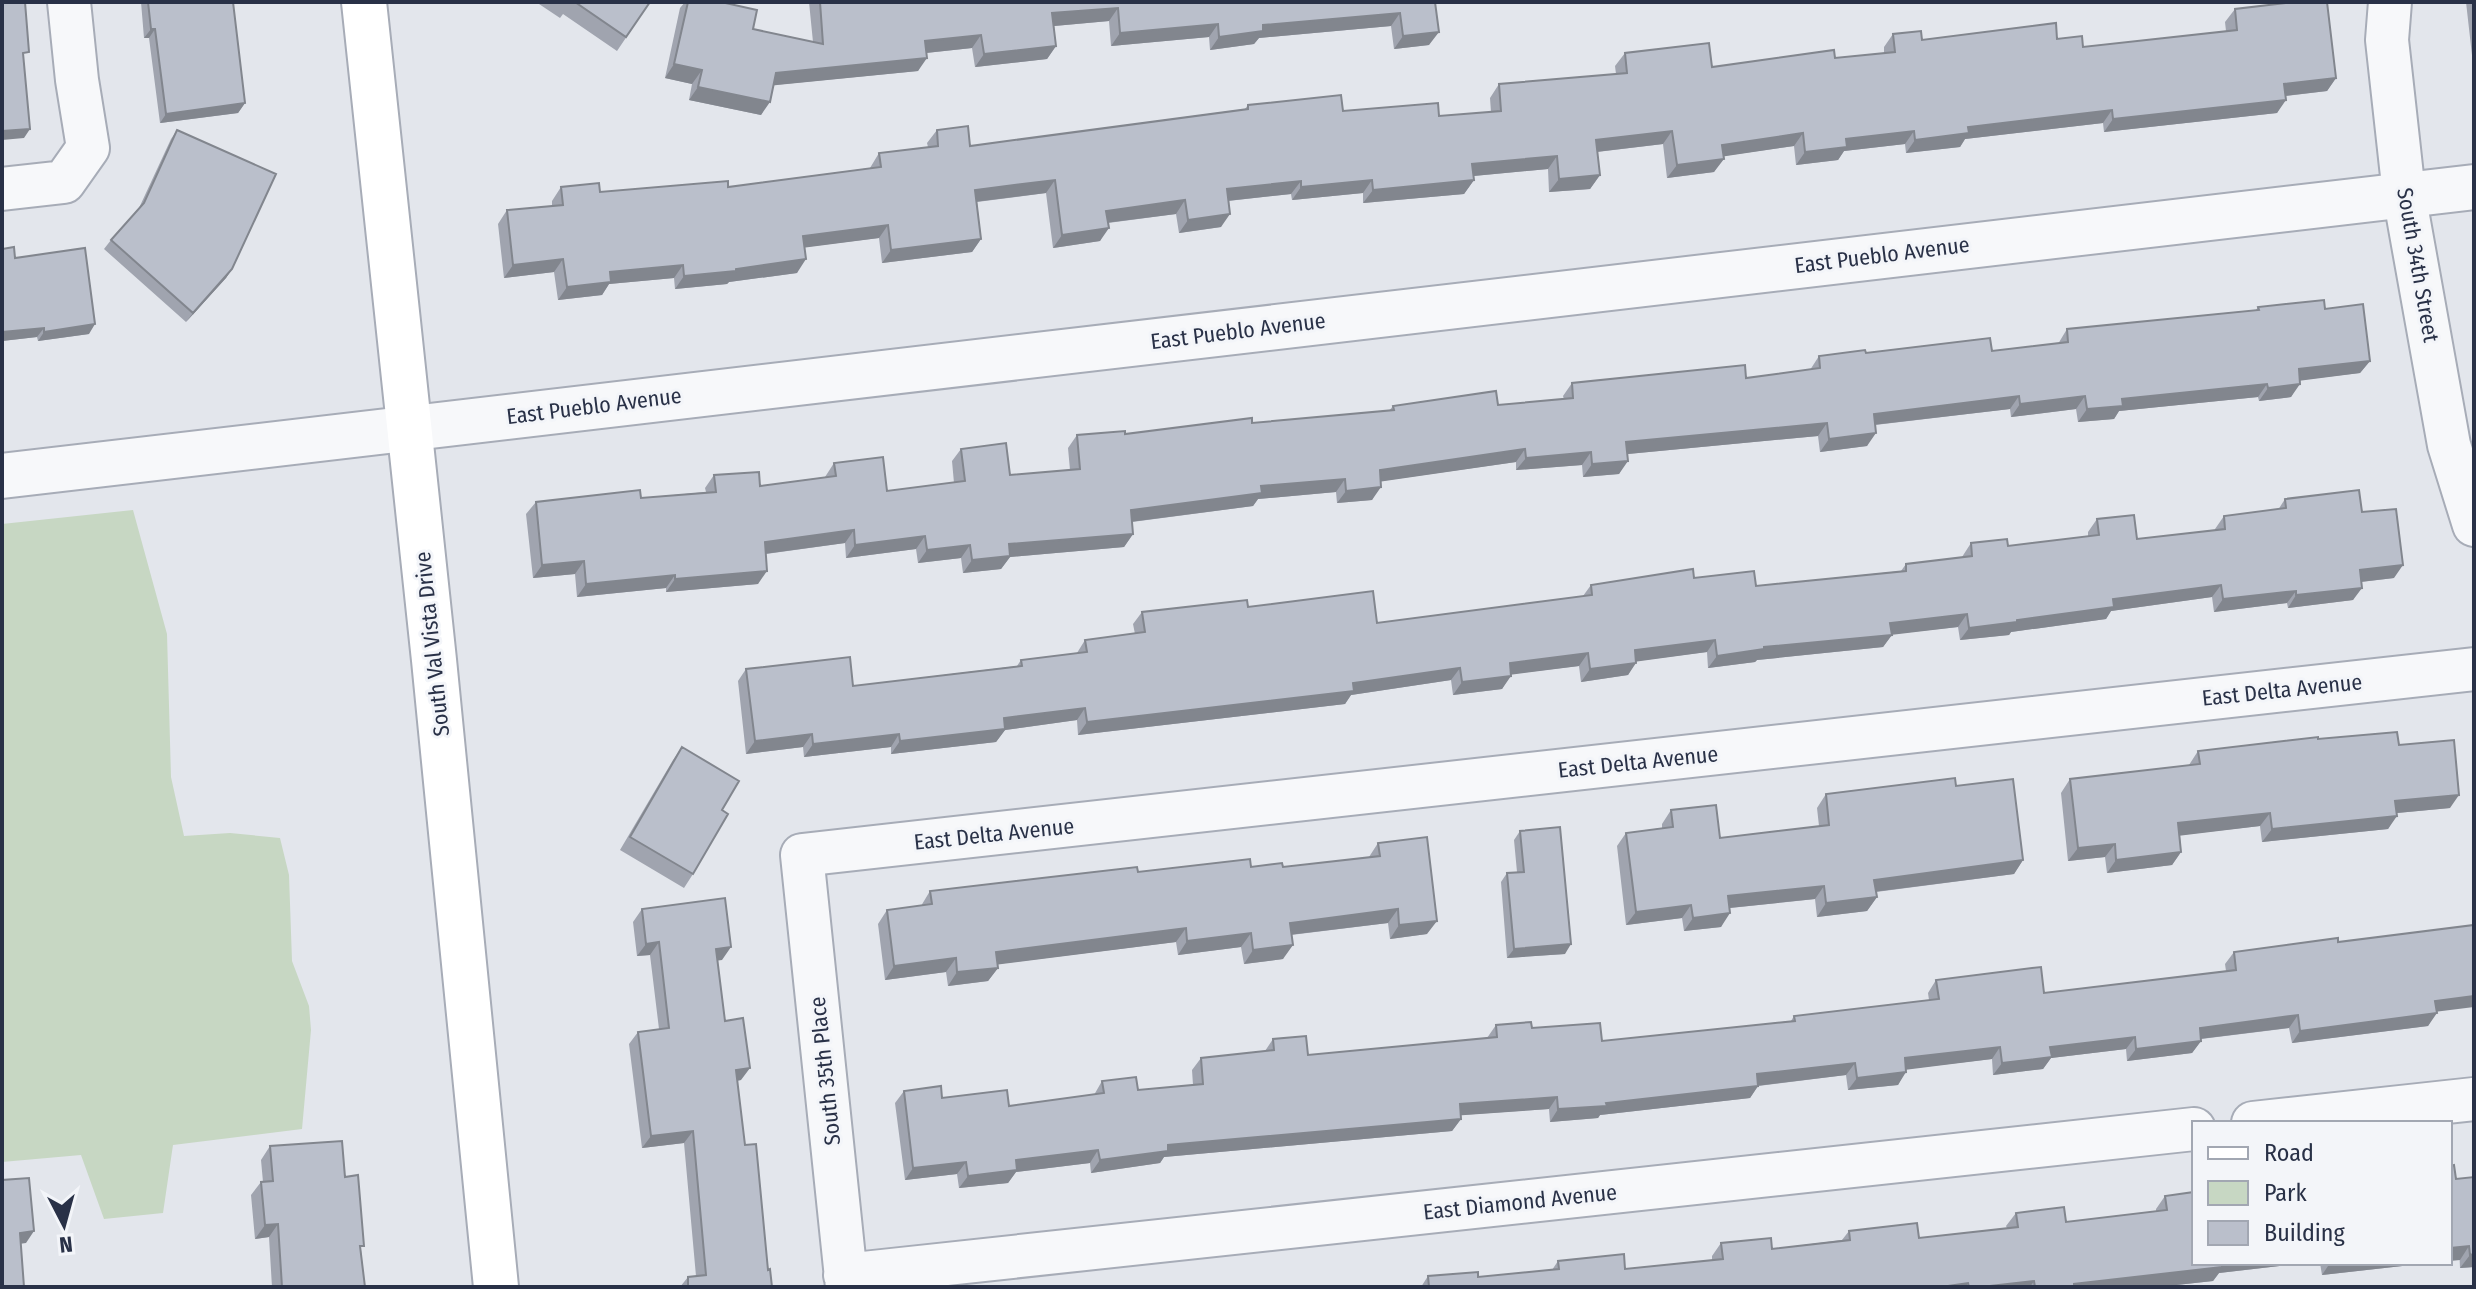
<svg xmlns="http://www.w3.org/2000/svg" width="2476" height="1289" font-family="'Fira Sans Condensed',sans-serif">
	<rect width="100%" height="100%" fill="#e3e6ec"/>
	<!-- green -->
	<path fill="#c7d7c3" d="M133,510L167,634L171,777L184,836L230,833L280,838L289,875L292,961L309,1006L311,1030L302,1129L173,1145L163,1213L104,1219L81,1155L2,1162V524Z"/>
	<g fill="none" stroke-linecap="round" stroke-linejoin="round">
		<!-- minor casing -->
		<g stroke="#a7acb7" stroke-width="46">
			<path id="minor" d="M2390,2L2387,40L2404,194L2449,445L2474,525
				M2,189L64,182L88,148L77,80L69,2
				M2253,1123L2474,1099
				M845,1275L2194,1129
				M847,1287L802,855L2474,669"/>
		</g>
		<!-- tertiary casing -->
		<g stroke="#a7acb7" stroke-width="48">
			<path id="tertiary" d="M2,476L2474,187"/>
		</g>
		<!-- secondary casing -->
		<g stroke="#a7acb7" stroke-width="48">
			<path id="secondary" d="M364,2L434,660L496,1287"/>
		</g>
		<!-- minor -->
		<use href="#minor" stroke="#f7f8fa" stroke-width="42"/>
		<!-- tertiary -->
		<use href="#tertiary" stroke="#f7f8fa" stroke-width="44"/>
		<!-- secondary -->
		<use href="#secondary" stroke="#fff" stroke-width="44"/>
	</g>
	<!-- wall -->
	<path fill="#a0a4af" d="M141,2H233L245,103L238,113L160,123L149,38H144Z
		M536,2H650L617,51L563,14L560,18Z
		M685,2H721L753,29L813,42L809,2H1435L1429,45L1394,49L1391,26L1259,38L1254,44L1210,50L1209,37L1111,46L1109,21L1054,26L1056,46L1047,59L975,67L972,48L926,53L918,71L774,85L761,115L689,100L692,84L665,78L680,8Z
		M2466,2H2474V73Z
		M2235,9L2336,78L2327,91L2286,96L2277,113L2104,132L2103,123L1965,139L1960,147L1906,153L1905,144L1844,151L1838,160L1796,165L1794,146L1723,156L1714,172L1667,178L1663,144L1597,152L1600,175L1590,189L1549,192L1548,169L1473,176L1474,180L1464,194L1363,203V193L1292,200L1291,194L1228,201L1221,227L1179,233L1176,214L1108,223L1100,241L1053,248L1046,193L977,202L981,239L972,252L882,263L879,238L805,247L797,273L729,282L727,284L675,289L674,278L609,284L602,295L558,300L554,272L504,278L498,224L507,210L552,206V201L561,187L600,192L728,187L870,168L879,153L928,147L927,143L937,130L970,146L1245,109L1248,105L1439,116L1491,112L1490,98L1499,84L1616,74L1615,66L1625,53L1712,67L1835,58L1884,53V47L1893,34L1922,40L2057,39L2083,47L2226,31L2225,22Z
		M177,130L232,269L226,278L186,322L104,249L111,240L139,208L171,139Z
		M2,249L15,258L89,334L38,341L37,337L2,341Z
		M2258,307L2325,309L2370,361L2360,373L2300,380L2291,397L2259,401L2258,397L2119,411L2114,419L2078,422L2076,409L2011,417L2010,409L1875,425L1867,446L1820,452L1818,436L1628,454L1619,474L1583,477L1582,465L1516,470V462L1381,481L1372,500L1337,503L1336,492L1258,499L1253,506L1132,522L1133,534L1124,547L1010,557L1001,569L963,573L961,558L918,563L916,549L846,558L845,543L766,554L758,584L666,592V588L577,597L575,574L533,578L526,514L536,502L641,498L706,492L705,488L714,475L760,486L825,477L834,463L887,491L954,483L952,461L961,449L1010,475L1070,470L1068,448L1077,435L1125,434L1389,411L1393,406L1498,405L1564,399L1563,396L1572,383L1746,378L1810,370L1819,356L1866,353L1992,351L2058,344L2067,329L2256,310Z
		M2285,499L2362,512L2394,578L2361,582L2353,600L2288,608L2287,603L2214,612L2212,597L2111,611L2106,619L2011,632L2009,635L1960,640L1958,627L1892,634L1883,647L1757,660L1755,662L1708,668L1707,652L1636,661L1628,675L1581,682L1579,666L1511,674L1502,689L1453,695L1451,680L1351,695L1345,704L1078,735L1077,720L1005,730L996,742L891,754V747L804,757L803,747L746,754L738,681L746,669L853,686L1017,666L1021,660L1077,653L1085,640L1135,634L1133,624L1142,612L1248,607L1377,623L1583,596L1591,585L1694,578L1756,586L1901,571L1906,564L1962,557L1971,543L2008,546L2088,536V532L2097,519L2137,539L2215,530V529L2224,516L2278,510Z
		M2318,739L2399,745L2450,808L2397,813L2388,829L2262,842L2260,826L2180,835L2181,852L2172,865L2107,873L2105,857L2068,861L2061,793L2070,779L2189,765L2198,751Z
		M682,747L722,810L693,874L684,888L620,850L673,760Z
		M1956,786L2023,860L2014,874L1876,892L1877,897L1867,911L1817,917L1815,899L1730,908L1721,927L1684,931L1682,918L1626,925L1617,846L1626,833L1662,828V824L1671,810L1720,838L1819,826L1817,808L1826,794Z
		M1520,831L1565,954L1507,958L1501,882L1507,873L1517,872L1514,840Z
		M1378,843L1427,934L1390,939L1388,923L1291,935L1283,959L1244,964L1241,947L1178,955L1176,942L997,964L998,968L988,981L948,986L946,972L885,980L878,924L887,910L921,906L930,891L1138,872L1283,867L1369,857Z
		M642,909L722,960H717L725,1021L741,1080L737,1081L745,1145L768,1270L772,1287H680L688,1277L696,1276L684,1143L642,1148L629,1044L638,1032L659,1029L650,955L637,956L633,922Z
		M2338,942L2436,1012L2428,1026L2292,1043L2289,1028L2201,1039V1041L2192,1053L2127,1061L2126,1049L2051,1058L2043,1069L1993,1075L1992,1059L1906,1069L1898,1085L1848,1090L1846,1075L1758,1086L1750,1098L1600,1115L1598,1118L1550,1122L1549,1109L1461,1115V1119L1452,1131L1164,1157L1160,1163L1091,1173L1090,1163L1016,1172L1008,1183L959,1188L957,1174L905,1180L895,1103L904,1091L942,1098L1009,1106L1094,1095L1102,1081L1138,1090L1193,1085L1192,1070L1201,1058L1265,1051L1273,1039L1308,1055L1487,1038L1496,1025L1532,1028L1602,1041L1791,1021L1794,1016L1929,1000L1928,993L1936,980L2044,993L2226,971L2225,964L2234,952Z
		M270,1146L345,1177L361,1250L365,1287H272L269,1237L255,1239L251,1195L261,1182H263L261,1160Z
		M2474,1177V1267L2460,1268L2456,1179Z
		M2165,1196L2194,1263H2305L2219,1273L2213,1281L2158,1287H1421L1428,1276L1478,1277L1552,1270L1558,1261L1625,1269L1712,1260V1256L1721,1243L1772,1249L1842,1240L1849,1231L1919,1238L2007,1228L2006,1226L2016,1213L2066,1222L2156,1211V1209Z
		M2320,1263H2429L2322,1275Z"/>
	<!-- shaded-wall -->
	<path fill="#82868e" d="M1118,8L1109,21L1043,27L1052,13Z
		M1400,13L1391,26L1259,38L1254,44L1210,50L1219,37L1263,25Z
		M1218,24L1209,37L1111,46L1120,33Z
		M151,29H155L149,38H144Z
		M1439,32L1429,45L1394,49L1403,36Z
		M981,35L972,48L916,54L925,41Z
		M1056,46L1047,59L975,67L984,54Z
		M927,58L918,71L767,86L776,73Z
		M674,64L702,70L692,84L665,78Z
		M2336,78L2327,91L2275,97L2284,84Z
		M698,87L770,102L761,115L689,100Z
		M2286,100L2277,113L2104,132L2113,119Z
		M245,103L238,113L160,123L166,114Z
		M2112,110L2103,123L1965,139L1960,147L1906,153L1915,140L1968,127Z
		M30,129L24,138L2,140V131Z
		M1672,131L1663,144L1587,153L1596,140Z
		M1914,131L1905,144L1844,151L1838,160L1796,165L1805,152L1846,139Z
		M1803,133L1794,146L1713,158L1722,145Z
		M1557,156L1548,169L1463,177L1472,164Z
		M1724,159L1714,172L1667,178L1677,165Z
		M1600,175L1590,189L1549,192L1559,179Z
		M1055,180L1046,193L966,203L975,190Z
		M1372,180L1363,193L1292,200L1301,187Z
		M1474,180L1464,194L1363,203L1373,190Z
		M1301,181L1291,194L1217,202L1227,189Z
		M1185,200L1176,214L1097,224L1106,211Z
		M1230,214L1221,227L1179,233L1188,220Z
		M888,225L879,238L794,249L803,236Z
		M1109,228L1100,241L1053,248L1062,235Z
		M981,239L972,252L882,263L891,250Z
		M563,259L554,272L504,278L513,265Z
		M806,259L797,273L729,282L727,284L675,289L684,276Z
		M683,265L674,278L609,284L602,295L558,300L567,287L610,272Z
		M232,269L226,278L186,322L193,313Z
		M95,324L89,334L38,341L44,332Z
		M44,328L37,337L2,341V332Z
		M2370,361L2360,373L2290,382L2299,369Z
		M2267,384L2258,397L2119,411L2114,419L2078,422L2087,409L2122,399Z
		M2300,384L2291,397L2259,401L2268,388Z
		M2019,396L2010,409L1864,426L1874,414Z
		M2085,396L2076,409L2011,417L2020,404Z
		M1827,423L1818,436L1617,455L1626,442Z
		M1876,433L1867,446L1820,452L1829,439Z
		M1525,449L1516,462L1371,483L1380,470Z
		M1591,452L1582,465L1516,470L1526,458Z
		M1628,461L1619,474L1583,477L1592,464Z
		M1345,479L1336,492L1258,499L1253,506L1122,523L1131,510L1261,486Z
		M1381,487L1372,500L1337,503L1346,491Z
		M854,530L845,543L756,555L765,542Z
		M1133,534L1124,547L1010,557L1001,569L963,573L972,560L1009,544Z
		M925,536L916,549L846,558L855,545Z
		M970,545L961,558L918,563L927,550Z
		M584,561L575,574L533,578L542,565Z
		M2403,565L2394,578L2351,583L2360,570Z
		M767,571L758,584L666,592L675,579Z
		M675,575L666,588L577,597L586,584Z
		M2221,585L2212,597L2111,611L2106,619L2011,632L2009,635L1960,640L1969,628L2017,620L2113,599Z
		M2362,588L2353,600L2288,608L2296,595Z
		M2296,591L2287,603L2214,612L2223,599Z
		M1967,614L1958,627L1882,636L1890,623Z
		M1892,635L1883,647L1757,660L1755,662L1708,668L1717,656L1764,647Z
		M1715,640L1707,652L1626,663L1635,650Z
		M1588,653L1579,666L1501,676L1510,663Z
		M1636,663L1628,675L1581,682L1590,669Z
		M1460,668L1451,680L1351,695L1345,704L1078,735L1087,722Z
		M1511,676L1502,689L1453,695L1462,682Z
		M1085,708L1077,720L1005,730L996,742L891,754L900,741L1004,718Z
		M812,734L803,747L746,754L755,741Z
		M899,734L891,747L804,757L813,744Z
		M2459,795L2450,808L2386,814L2395,801Z
		M2270,813L2260,826L2169,837L2178,823Z
		M2397,816L2388,829L2262,842L2272,829Z
		M2115,844L2105,857L2068,861L2078,848Z
		M2181,852L2172,865L2107,873L2116,860Z
		M2023,860L2014,874L1865,893L1874,880Z
		M1824,886L1815,899L1719,909L1728,896Z
		M1877,897L1867,911L1817,917L1826,903Z
		M1691,905L1682,918L1626,925L1636,912Z
		M1398,909L1388,923L1280,936L1290,923Z
		M1730,913L1721,927L1684,931L1693,918Z
		M1437,921L1427,934L1390,939L1399,925Z
		M1186,928L1176,942L986,966L996,952Z
		M1251,933L1241,947L1178,955L1187,941Z
		M659,942L650,955L637,956L646,944Z
		M1571,944L1565,954L1507,958L1514,949Z
		M1293,945L1283,959L1244,964L1253,950Z
		M731,947L722,960L707,962L716,949Z
		M956,958L946,972L885,980L894,966Z
		M998,968L988,981L948,986L957,972Z
		M2474,996V1007L2426,1013L2435,1001Z
		M2437,1013L2428,1026L2292,1043L2300,1031Z
		M2298,1015L2289,1028L2191,1040L2200,1028Z
		M2135,1037L2126,1049L2051,1058L2043,1069L1993,1075L2002,1063L2050,1047Z
		M2201,1041L2192,1053L2127,1061L2136,1049Z
		M2000,1047L1992,1059L1896,1071L1905,1058Z
		M1855,1063L1846,1075L1748,1087L1757,1074Z
		M750,1068L741,1080L727,1082L736,1070Z
		M1906,1072L1898,1085L1848,1090L1857,1078Z
		M1758,1086L1750,1098L1600,1115L1598,1118L1550,1122L1558,1109L1606,1103Z
		M1557,1097L1549,1109L1451,1116L1460,1104Z
		M1461,1119L1452,1131L1164,1157L1160,1163L1091,1173L1100,1160L1168,1145Z
		M693,1131L684,1143L642,1148L651,1136Z
		M1098,1150L1090,1163L1016,1172L1008,1183L959,1188L968,1176L1016,1160Z
		M966,1162L957,1174L905,1180L913,1168Z
		M278,1224L269,1237L255,1239L265,1225Z
		M34,1231L26,1243L12,1245L20,1233Z
		M2469,1246L2460,1260L2450,1261V1248Z
		M2474,1254V1267L2460,1268L2470,1255Z
		M2220,1263H2305L2219,1273L2213,1281L2158,1287H2071L2074,1284Z
		M2330,1263H2429L2322,1275Z
		M2034,1281L2030,1287H1981Z
		M1968,1283L1966,1287H1941Z"/>
	<!-- building -->
	<path fill="#babfcb" stroke="#82868e" stroke-width="2" d="M2,2H25L29,52L23,53L30,129L2,131Z
		M148,2H233L245,103L166,114L155,29H151Z
		M575,2H650L626,37Z
		M688,2H721L757,10L753,29L823,44L820,2H1435L1439,32L1403,36L1400,13L1263,25V31L1219,37L1218,24L1120,33L1118,8L1052,13L1056,46L984,54L981,35L925,41L927,58L776,73L770,102L698,87L702,70L674,64Z
		M2294,2H2327L2336,78L2284,84L2286,100L2113,119L2112,110L1968,127L1969,133L1915,140L1914,131L1846,139L1847,147L1805,152L1803,133L1722,145L1724,159L1677,165L1672,131L1596,140L1600,175L1559,179L1557,156L1472,164L1474,180L1373,190L1372,180L1301,187V181L1227,189L1230,214L1188,220L1185,200L1106,211L1109,228L1062,235L1055,180L975,190L981,239L891,250L888,225L803,236L806,259L736,269V271L684,276L683,265L610,272L611,282L567,287L563,259L513,265L507,210L563,205L561,187L599,183L600,192L728,181V187L881,167L879,153L938,146L937,130L968,126L970,146L1248,109V105L1341,95L1343,111L1438,103L1439,116L1501,111L1499,84L1627,73L1625,53L1709,43L1712,67L1834,50L1835,58L1895,52L1893,34L1921,31L1922,40L2056,23L2057,39L2082,36L2083,47L2237,30L2235,9Z
		M177,130L276,174L232,269L193,313L111,240L144,203Z
		M14,247L15,258L85,248L95,324L44,332V328L2,332V249Z
		M2324,300L2325,309L2363,304L2370,361L2299,369L2300,384L2268,388L2267,384L2122,399L2123,406L2087,409L2085,396L2020,404L2019,396L1874,414L1876,433L1829,439L1827,423L1626,442L1628,461L1592,464L1591,452L1526,458L1525,449L1380,470L1381,487L1346,491L1345,479L1261,486L1262,493L1131,510L1133,534L1009,544L1010,556L972,560L970,545L927,550L925,536L855,545L854,530L765,542L767,571L675,579V575L586,584L584,561L542,565L536,502L640,490L641,498L716,492L714,475L759,472L760,486L836,476L834,463L883,457L887,491L965,481L961,449L1006,443L1010,475L1080,469L1077,435L1125,431V434L1252,418V423L1394,410L1393,406L1496,391L1498,405L1573,398L1572,383L1745,365L1746,378L1820,368L1819,356L1865,350L1866,353L1990,338L1992,351L2068,342L2067,329L2259,310L2258,307Z
		M2359,490L2362,512L2396,509L2403,565L2360,570L2362,588L2296,595V591L2223,599L2221,585L2113,599L2114,607L2017,620V622L1969,628L1967,614L1890,623L1892,635L1764,647V649L1717,656L1715,640L1635,650L1636,663L1590,669L1588,653L1510,663L1511,676L1462,682L1460,668L1353,683L1354,691L1087,722L1085,708L1004,718L1005,729L900,741L899,734L813,744L812,734L755,741L746,669L850,657L853,686L1022,666L1021,660L1087,652L1085,640L1145,632L1142,612L1247,600L1248,607L1373,591L1377,623L1592,595L1591,585L1693,569L1694,578L1754,571L1756,586L1906,571V564L1972,556L1971,543L2007,539L2008,546L2099,535L2097,519L2134,515L2137,539L2225,529L2224,516L2286,508L2285,499Z
		M2397,732L2399,745L2454,740L2459,795L2395,801L2397,816L2272,829L2270,813L2178,823L2181,852L2116,860L2115,844L2078,848L2070,779L2200,764L2198,751L2318,737V739Z
		M682,747L739,781L722,810L728,814L693,874L630,837Z
		M1955,778L1956,786L2013,779L2023,860L1874,880L1877,897L1826,903L1824,886L1728,896L1730,913L1693,918L1691,905L1636,912L1626,833L1673,827L1671,810L1716,805L1720,838L1829,825L1826,794Z
		M1560,827L1571,944L1514,949L1507,873L1524,872L1520,831Z
		M1427,837L1437,921L1399,925L1398,909L1290,923L1293,945L1253,950L1251,933L1187,941L1186,928L996,952L998,968L957,972L956,958L894,966L887,910L932,904L930,891L1137,867L1138,872L1250,859L1251,867L1282,863L1283,867L1380,856L1378,843Z
		M725,898L731,947L716,949L725,1021L743,1018L750,1068L736,1070L745,1145L756,1144L768,1270L770,1269L772,1287H688V1277L706,1275L693,1131L651,1136L638,1032L669,1028L659,942L646,944L642,909Z
		M2474,925V996L2435,1001L2437,1013L2300,1031L2298,1015L2200,1028L2201,1041L2136,1049L2135,1037L2050,1047L2052,1057L2002,1063L2000,1047L1905,1058L1906,1072L1857,1078L1855,1063L1757,1074L1758,1086L1606,1103L1607,1106L1558,1109L1557,1097L1460,1104L1461,1119L1168,1145V1151L1100,1160L1098,1150L1016,1160L1017,1170L968,1176L966,1162L913,1168L904,1091L941,1086L942,1098L1007,1090L1009,1106L1104,1093L1102,1081L1136,1077L1138,1090L1203,1084L1201,1058L1274,1050L1273,1039L1306,1036L1308,1055L1497,1037L1496,1025L1531,1022L1532,1028L1600,1023L1602,1041L1795,1021L1794,1016L1939,999L1936,980L2041,967L2044,993L2236,970L2234,952L2338,938V942Z
		M342,1141L345,1177L358,1175L364,1246H360L365,1287H282L278,1224L265,1225L261,1182L273,1181L270,1146Z
		M2454,1165L2456,1179L2474,1177V1254L2470,1255L2469,1246L2450,1248V1166Z
		M29,1178L34,1231L20,1233L24,1287H2V1180Z
		M2194,1192V1263H2222V1267L2074,1284V1287H2035L2034,1281L1981,1287H1969L1968,1283L1941,1287H1429L1428,1276L1478,1272V1277L1559,1269L1558,1261L1624,1254L1625,1269L1723,1259L1721,1243L1771,1238L1772,1249L1850,1240L1849,1231L1917,1223L1919,1238L2018,1227L2016,1213L2064,1207L2066,1222L2167,1210L2165,1196Z"/>
	<g text-anchor="middle" dominant-baseline="central" stroke-width="6" stroke-linejoin="round" paint-order="stroke">
		<!-- street labels -->
		<g font-size="22" fill="#293147" stroke="#f3f5f9">
			<text transform="translate(1882 255) rotate(-7)">East Pueblo Avenue</text>
			<text transform="translate(2418 265) rotate(80)">South 34th Street</text>
			<text transform="translate(1238 331) rotate(-7)">East Pueblo Avenue</text>
			<text transform="translate(594 406) rotate(-7)">East Pueblo Avenue</text>
			<text transform="translate(432 644) rotate(-96)">South Val Vista Drive</text>
			<text transform="translate(2282 690) rotate(-6)">East Delta Avenue</text>
			<text transform="translate(1638 762) rotate(-6)">East Delta Avenue</text>
			<text transform="translate(994 834) rotate(-6)">East Delta Avenue</text>
			<text transform="translate(825 1071) rotate(-96)">South 35th Place</text>
			<text transform="translate(1520 1202) rotate(-6)">East Diamond Avenue</text>
		</g>
	</g>
	<!-- border -->
	<rect width="2476" height="1289" fill="none" stroke="#293147" stroke-width="8"/>
	<!-- legend -->
	<rect x="2192" y="1121" width="260" height="144" fill="#f3f5f9" stroke="#a2a7b2" stroke-width="2"/>
	<rect x="2208" y="1147" width="40" height="12" fill="#ffffff" stroke="#a2a7b2" stroke-width="2"/>
	<text x="2264" y="1161" font-size="24" fill="#293147">Road</text>
	<rect x="2208" y="1181" width="40" height="24" fill="#c7d7c3" stroke="#a2a7b2" stroke-width="2"/>
	<text x="2264" y="1201" font-size="24" fill="#293147">Park</text>
	<rect x="2208" y="1221" width="40" height="24" fill="#babfcb" stroke="#a2a7b2" stroke-width="2"/>
	<text x="2264" y="1241" font-size="24" fill="#293147">Building</text>
	<!-- north arrow -->
	<g transform="translate(64 1225) rotate(174)" stroke="#f3f5f9" stroke-width="6" paint-order="stroke">
	<path d="M0-6L14 30L0 20L-14 30Z" fill="#293147"/>
	<text y="-12" font-size="22" font-weight="bold" text-anchor="middle" fill="#293147">N</text>
	</g>
</svg>
